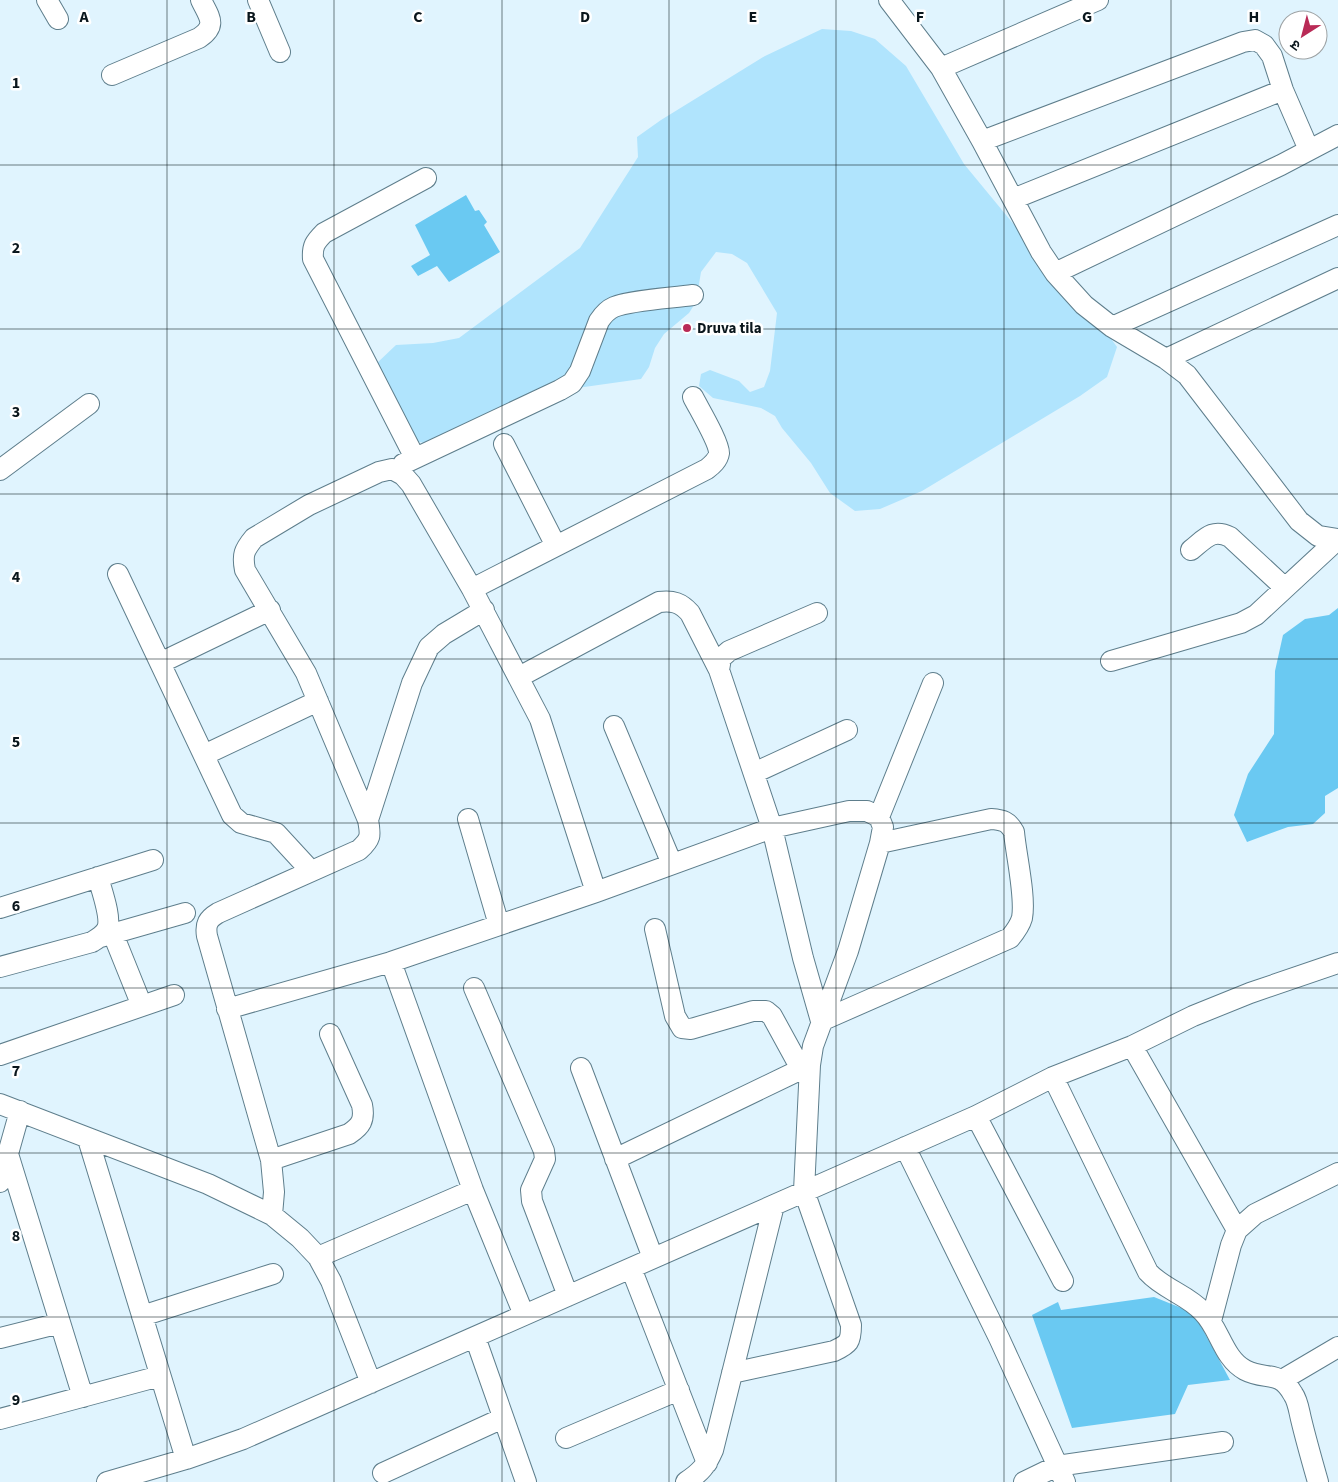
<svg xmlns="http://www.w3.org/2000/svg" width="1338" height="1482" font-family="'Source Sans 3','Noto Sans Devanagari',sans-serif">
	<rect width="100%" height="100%" fill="#e0f4fe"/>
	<!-- green -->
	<path fill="#b0e4fd" d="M822,29L851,31L875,39L906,66L964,164L1025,238L1102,326L1117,347L1107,377L1080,396L922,491L880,509L855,511L830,493L811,463L782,428L775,416L761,408L713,398L699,386L701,374L710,370L739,381L750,392L764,387L770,371L777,313L747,263L732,254L716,252L701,272L696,302L689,313L664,334L655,348L649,367L641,379L570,389L428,444L411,440L376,364L396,345L433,343L459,338L580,248L638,157L637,137L661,120L765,56Z"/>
	<!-- water -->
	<path fill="#6ac9f2" d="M466,195L475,211L479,210L487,222L484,225L500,252L449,282L437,266L418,276L411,266L430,255L415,225Z
		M1338,608V788L1325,796V813L1313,824L1288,827L1247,842L1234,815L1248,774L1274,734L1275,671L1283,635L1305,619L1329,615Z
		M1154,1297L1194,1313L1230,1380L1188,1385L1175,1414L1072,1428L1032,1315L1058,1302L1061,1310Z"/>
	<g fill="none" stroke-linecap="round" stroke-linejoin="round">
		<!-- minor casing -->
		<g stroke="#5e7e8c" stroke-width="22">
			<path id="minor" d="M47,0L58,19
				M258,0L280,52
				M889,0L941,68L982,141L1041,252L1055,273L1084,305L1112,327L1166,359L1187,375L1299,521L1318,536L1338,539
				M941,68L1098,0
				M112,75L199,38C218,25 209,17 201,0
				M982,141L1243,42L1255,40L1264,45L1272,56L1283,90L1309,150
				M1013,199L1283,90
				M1055,273L1281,165L1338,135
				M1112,327L1338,225
				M1166,359L1338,278
				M504,444L556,546
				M415,458L313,259C312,246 315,242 324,233L426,178
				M403,464L560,390L572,383L580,371L599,321C603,315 607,310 614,307C631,300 672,298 693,295
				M0,470L89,404
				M1191,550C1205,539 1212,528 1230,537L1285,588
				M118,574L232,815L241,823L276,833L311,871
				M472,589L707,469C712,465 718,460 719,453C719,442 699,409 693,397
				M817,613L729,651L721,658L719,670L772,828L803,958L821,1021L1010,938C1015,932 1020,925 1022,918C1026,897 1016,855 1014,832C1008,821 1003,820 991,819L880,843
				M1111,661L1241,623L1256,615L1338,539
				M160,663L270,610
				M519,677L659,602C673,600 681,603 690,613L719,670
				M614,726L672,864
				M204,755L318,701
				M754,773L847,730
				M879,817L933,683
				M468,819L499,925
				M368,820L412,683L429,647L444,634L484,610
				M0,908L153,860
				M655,929L675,1016L682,1028L691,1029L753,1011H766L772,1016L801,1069
				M113,934L142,1006
				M101,937L185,913
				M391,962L473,1190L524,1315
				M0,967L92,942C97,939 104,935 107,929C112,918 101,889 98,877
				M474,988L544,1151L545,1159L531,1190L532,1201L568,1296
				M227,1009L391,962L596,892L772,828L849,811H867L879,817L883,827L880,843L848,951L813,1046L810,1065L804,1191L851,1325C851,1342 849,1344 834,1351L732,1373
				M1132,1046L1237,1230
				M0,1055L174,995
				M581,1068L653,1258
				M1053,1077L1148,1272C1163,1289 1188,1295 1203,1312C1220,1329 1223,1358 1245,1370C1266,1381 1279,1369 1293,1394C1298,1401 1299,1411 1301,1419C1306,1440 1312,1461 1318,1482
				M0,1104L208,1184L272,1215L300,1238L318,1257L331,1281L371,1383
				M976,1116L1063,1281
				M88,1139L186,1459
				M905,1147L999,1338L1065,1482
				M8,1154L83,1397
				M615,1159L810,1065
				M271,1160L349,1134C361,1126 365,1120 362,1105L330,1034
				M0,1182L20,1111
				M272,1215L274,1192L271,1160L207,936C205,924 208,919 218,913L359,850C371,839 371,836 368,820L306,673L245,570C242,555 244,550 254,538L309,505L379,472L392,469L403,475L411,484L472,589L540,719L596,892
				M318,1257L473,1190
				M631,1268L707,1463
				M142,1316L273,1274
				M1211,1321L1231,1245L1237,1230L1255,1214L1338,1173
				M475,1337L526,1482
				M0,1338L60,1323
				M1282,1380L1338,1347
				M0,1419L160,1376
				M566,1438L679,1390
				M383,1473L503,1418
				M107,1482L186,1459L243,1439L976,1116L1053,1077L1132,1046L1193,1016L1250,993L1338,963
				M686,1482C701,1472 706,1466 713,1450L774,1205
				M1024,1482L1057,1466L1223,1442"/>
		</g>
		<!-- minor -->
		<use href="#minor" stroke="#fff" stroke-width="20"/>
	</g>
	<!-- grid -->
	<path fill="none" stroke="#0a161c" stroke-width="1" stroke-opacity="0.55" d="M167,0V1482M334,0V1482M502,0V1482M669,0V1482M836,0V1482M1004,0V1482M1171,0V1482M0,165H1338M0,329H1338M0,494H1338M0,659H1338M0,823H1338M0,988H1338M0,1153H1338M0,1317H1338"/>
	<!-- markers -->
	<circle fill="#b92a56" stroke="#fff" stroke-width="2" cx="687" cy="328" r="5"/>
	<g text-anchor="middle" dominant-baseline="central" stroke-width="5" stroke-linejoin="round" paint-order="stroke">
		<!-- poi labels -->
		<g font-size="15" font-weight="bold" fill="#0a161c" stroke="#fff" text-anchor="start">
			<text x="697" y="328">Druva tila</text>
		</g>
	</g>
	<g font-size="16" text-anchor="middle" font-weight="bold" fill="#0a161c" stroke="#fff" stroke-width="5" stroke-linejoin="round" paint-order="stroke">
		<text x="84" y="22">A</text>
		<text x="251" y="22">B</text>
		<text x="418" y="22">C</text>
		<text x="585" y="22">D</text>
		<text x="753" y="22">E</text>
		<text x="920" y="22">F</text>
		<text x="1087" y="22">G</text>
		<text x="1254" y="22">H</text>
		<text x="16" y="88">1</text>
		<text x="16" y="253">2</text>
		<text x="16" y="417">3</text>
		<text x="16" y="582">4</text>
		<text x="16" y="747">5</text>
		<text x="16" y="911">6</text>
		<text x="16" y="1076">7</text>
		<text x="16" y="1241">8</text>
		<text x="16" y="1405">9</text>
	</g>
	<!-- north arrow -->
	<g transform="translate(1303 35) rotate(216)"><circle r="24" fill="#ffffff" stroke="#9da2a4"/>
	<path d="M0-4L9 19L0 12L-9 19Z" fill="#b92a56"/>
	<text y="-8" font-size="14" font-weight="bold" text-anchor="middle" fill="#0a161c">उ</text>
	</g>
</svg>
